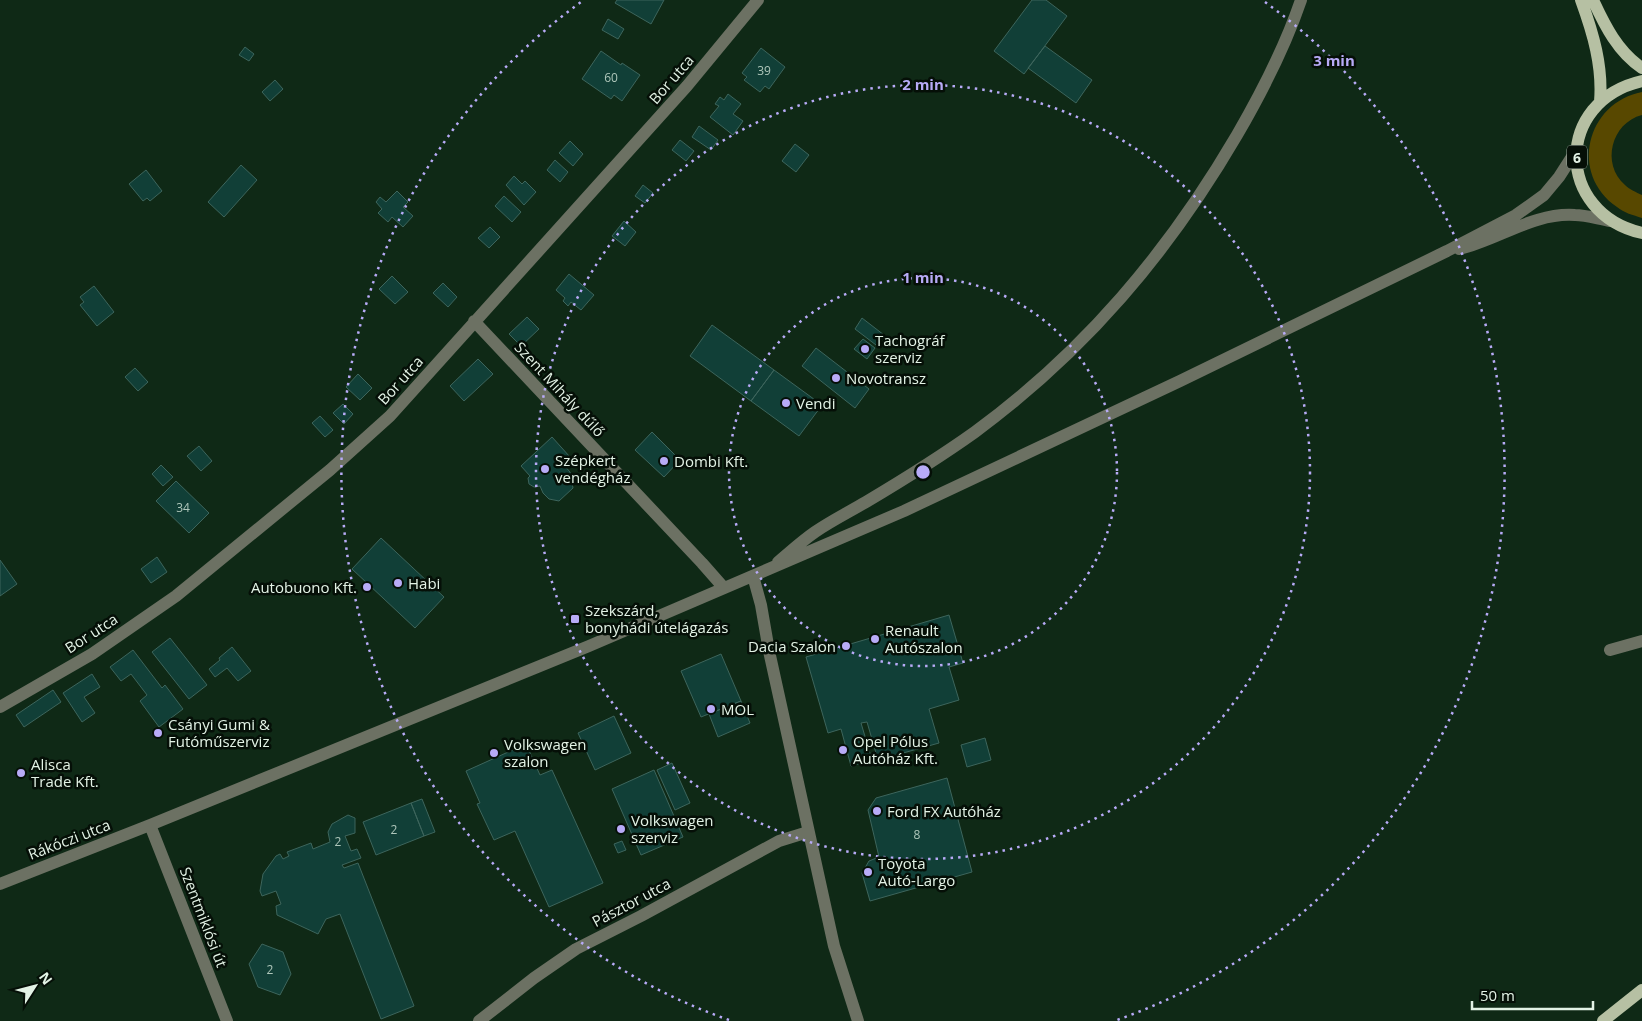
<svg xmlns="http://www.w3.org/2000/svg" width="1642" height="1021" font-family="'Open Sans',sans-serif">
	<rect width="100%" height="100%" fill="#0f2916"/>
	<!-- green -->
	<path fill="#584800" d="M1642,92V115C1611,123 1601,164 1625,185C1630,190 1636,192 1642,195V218C1633,215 1624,213 1617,207C1569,174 1586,103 1642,92Z"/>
	<!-- building -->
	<path fill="#113f37" stroke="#3d655c" d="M617,0H664L651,24L615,3Z
		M1032,0H1046L1067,16L1024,74L994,51Z
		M608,19L624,29L618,39L602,30Z
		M1045,46L1092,80L1076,103L1028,68Z
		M245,47L254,54L249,61L239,55Z
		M761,48L785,67L769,89L765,86L760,92L744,80L747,77L742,73Z
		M601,51L621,65L622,63L640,75L622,101L614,95L611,99L582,79Z
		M275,80L283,89L270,101L262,92Z
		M728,94L741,104L733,114L743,121L733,135L710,117L719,106L715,104L720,97L724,100Z
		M699,126L718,140L711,150L692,137Z
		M680,140L694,151L686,161L672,150Z
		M570,141L583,154L573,166L559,153Z
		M795,144L809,155L796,172L782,161Z
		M555,160L568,172L560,182L547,170Z
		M241,165L257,180L224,217L208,202Z
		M146,170L162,191L150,201L147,198L143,201L129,184Z
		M514,176L522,184L525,181L536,192L524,205L506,185Z
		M643,185L653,193L645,203L635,196Z
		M397,191L408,202L403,207L413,216L403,227L392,217L388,222L378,213L382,209L376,202L380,197L386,202Z
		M504,196L521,212L512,222L495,206Z
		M624,221L636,232L625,246L612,236Z
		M490,227L500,237L489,248L478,238Z
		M569,274L594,295L581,310L571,302L568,306L563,301L565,298L556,290Z
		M392,276L408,292L395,304L379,289Z
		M443,283L457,297L448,307L433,293Z
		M94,286L114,312L97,326L80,305L84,302L80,297Z
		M527,317L539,329L521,346L509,334Z
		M862,318L884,335L876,345L855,329Z
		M712,325L774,370L751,401L690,356Z
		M863,339L875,348L867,359L854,349Z
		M816,348L869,389L855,408L802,366Z
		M478,359L493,374L464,401L450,386Z
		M135,368L148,382L138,391L125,377Z
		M774,370L822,405L799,436L751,401Z
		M358,374L372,388L360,400L346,387Z
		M343,404L353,414L344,424L333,413Z
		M320,416L333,430L325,437L312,423Z
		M652,432L680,460L664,477L635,450Z
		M552,437L570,457L563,464L570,472L573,488L559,501L549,499L543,493L540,486L534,487L529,484L528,478L530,476L521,466Z
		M199,446L212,461L201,471L187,456Z
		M161,465L173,477L163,486L152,474Z
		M176,481L209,513L189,533L156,501Z
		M381,538L444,597L415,628L352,569Z
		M157,557L167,572L151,583L141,569Z
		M0,560L17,584L0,596Z
		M949,615L963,663L949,667L959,700L929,709L939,743L878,760L867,722L861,723L872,760L851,766L841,729L828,733L806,657Z
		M170,638L207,685L189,699L152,652Z
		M232,647L251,671L238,681L227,668L215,677L209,669L220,660L219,658Z
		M133,650L162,688L165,685L183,709L159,727L140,701L147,695L131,674L121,681L110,667Z
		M721,654L741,701L701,717L681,671Z
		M92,674L100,687L84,697L95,713L82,722L63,693Z
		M53,690L61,702L24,727L16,715Z
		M741,701L750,723L718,737L709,714Z
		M614,716L631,753L595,770L578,733Z
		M985,738L991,760L967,767L961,745Z
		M526,744L540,775L552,770L603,883L549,907L515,831L494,840L477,804L480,803L466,771Z
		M672,763L690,803L675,810L657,770Z
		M654,770L683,837L641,855L612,789Z
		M947,778L972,872L870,901L862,873L869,861L879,857L868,810L876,798Z
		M422,799L435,832L424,836L411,803Z
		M411,803L424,836L376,855L363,822Z
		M348,815L355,818V833L345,836L351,851L357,849L361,858L342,865L344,868L358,863L414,1006L381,1019L340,914L326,919L318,934L277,915L276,906L281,904L276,891L262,896L260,891L263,874L276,856L280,854L283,859L289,856L287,852L311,843L313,849L330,842L328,832L332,824Z
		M622,841L626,850L618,853L614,844Z
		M262,944L283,952L291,974L280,995L258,987L249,964Z"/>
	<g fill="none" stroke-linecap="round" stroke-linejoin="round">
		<!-- minor -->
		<path stroke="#6c7163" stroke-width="12" d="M1459,249C1498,240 1534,212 1575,215C1586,215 1598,219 1610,221
			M474,321L702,563L724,588
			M778,562C790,552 802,541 815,532C831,521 849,512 866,502C903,480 940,457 975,432C1085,351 1168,253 1237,135C1262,92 1285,47 1301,0
			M753,576L761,605L769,651L834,946L858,1021
			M1610,650L1642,641
			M0,707L92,654L176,596L330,470L390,416L687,86L758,0
			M150,825L227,1021
			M0,884L150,825L589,646L904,511L1180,381L1447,251L1516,215L1544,195L1559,177L1577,149
			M479,1021L534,978L576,949L641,916L779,841L808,832"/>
		<!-- major -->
		<path stroke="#b6c0a3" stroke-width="12" d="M1581,0C1593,33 1603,66 1600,102
			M1593,0C1605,26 1618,52 1642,68
			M1642,81C1554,101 1555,213 1642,233
			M1603,1021L1642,990"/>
	</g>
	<!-- distance rings -->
	<g fill="none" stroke="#b8abf7" stroke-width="2.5" stroke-dasharray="2.5 5">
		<circle cx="923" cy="472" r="194"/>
		<circle cx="923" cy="472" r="387"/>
		<path d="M729 1020A581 581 0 0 1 581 2M1265 2A581 581 0 0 1 1117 1020"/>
	</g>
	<!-- markers -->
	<g fill="#b8abf7" stroke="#050f07" stroke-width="2">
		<circle cx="865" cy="349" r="5"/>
		<circle cx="836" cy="378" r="5"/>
		<circle cx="786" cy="403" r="5"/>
		<circle cx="664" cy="461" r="5"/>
		<circle cx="545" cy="469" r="5"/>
		<circle cx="398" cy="583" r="5"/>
		<circle cx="367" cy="587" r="5"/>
		<rect x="570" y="614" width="10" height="10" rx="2.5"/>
		<circle cx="875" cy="639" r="5"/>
		<circle cx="846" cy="646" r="5"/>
		<circle cx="711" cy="709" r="5"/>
		<circle cx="158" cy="733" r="5"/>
		<circle cx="843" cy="750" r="5"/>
		<circle cx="494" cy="753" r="5"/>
		<circle cx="21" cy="773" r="5"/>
		<circle cx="877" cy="811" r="5"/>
		<circle cx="621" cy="829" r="5"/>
		<circle cx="868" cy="872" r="5"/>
	</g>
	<g text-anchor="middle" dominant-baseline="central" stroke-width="5" stroke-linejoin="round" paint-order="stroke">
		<!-- number labels -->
		<g font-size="12" fill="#aec6ba">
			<text x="764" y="70">39</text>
			<text x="611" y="77">60</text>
			<text x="183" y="507">34</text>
			<text x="394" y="829">2</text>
			<text x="917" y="834">8</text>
			<text x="338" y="841">2</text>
			<text x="270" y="969">2</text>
		</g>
		<!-- shield labels -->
		<rect fill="#050f07" stroke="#a0afa3" stroke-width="1" x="1567" y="145.5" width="20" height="23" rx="4"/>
		<g font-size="14" font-weight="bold" fill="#e3f3e6">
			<text x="1577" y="157">6</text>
		</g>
		<!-- street labels -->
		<g font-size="15" fill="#e3f3e6" stroke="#050f07">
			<text transform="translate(671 79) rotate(-49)">Bor utca</text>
			<text transform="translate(400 380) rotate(-48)">Bor utca</text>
			<text transform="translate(560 389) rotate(47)">Szent Mihály dűlő</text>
			<text transform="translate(91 633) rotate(-33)">Bor utca</text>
			<text transform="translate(69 839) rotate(-21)">Rákóczi utca</text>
			<text transform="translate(631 902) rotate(-28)">Pásztor utca</text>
			<text transform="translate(204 917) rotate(69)">Szentmiklósi út</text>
		</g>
		<!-- poi labels -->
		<g font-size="15" fill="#e3f3e6" stroke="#050f07" text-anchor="start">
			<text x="875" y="340">Tachográf<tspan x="875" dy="17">szerviz</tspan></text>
			<text x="846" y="378">Novotransz</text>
			<text x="796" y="403">Vendi</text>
			<text x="555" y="460">Szépkert<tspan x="555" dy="17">vendégház</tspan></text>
			<text x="674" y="461">Dombi Kft.</text>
			<text x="408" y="583">Habi</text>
			<text x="357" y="587" text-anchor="end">Autobuono Kft.</text>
			<text x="585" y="610">Szekszárd,<tspan x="585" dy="17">bonyhádi útelágazás</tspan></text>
			<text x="885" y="630">Renault<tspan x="885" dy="17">Autószalon</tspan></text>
			<text x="836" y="646" text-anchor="end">Dacia Szalon</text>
			<text x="721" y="709">MOL</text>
			<text x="168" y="724">Csányi Gumi &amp;<tspan x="168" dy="17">Futóműszerviz</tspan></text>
			<text x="853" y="741">Opel Pólus<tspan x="853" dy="17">Autóház Kft.</tspan></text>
			<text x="504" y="744">Volkswagen<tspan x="504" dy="17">szalon</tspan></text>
			<text x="31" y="764">Alisca<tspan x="31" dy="17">Trade Kft.</tspan></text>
			<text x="887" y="811">Ford FX Autóház</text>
			<text x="631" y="820">Volkswagen<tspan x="631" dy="17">szerviz</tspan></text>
			<text x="878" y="863">Toyota<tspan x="878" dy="17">Autó-Largo</tspan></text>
		</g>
	</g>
	<circle cx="923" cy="472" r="8" fill="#b8abf7" stroke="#050f07" stroke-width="2.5"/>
	<g font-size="15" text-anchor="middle" font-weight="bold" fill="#b8abf7" stroke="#050f07" stroke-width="5" stroke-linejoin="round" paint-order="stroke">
		<text x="1334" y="66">3 min</text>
		<text x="923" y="90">2 min</text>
		<text x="923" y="283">1 min</text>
	</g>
	<!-- north arrow -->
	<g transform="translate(35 986) rotate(54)" stroke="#050f07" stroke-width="4" paint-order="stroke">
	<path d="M0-4L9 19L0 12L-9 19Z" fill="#e3f3e6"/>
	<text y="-8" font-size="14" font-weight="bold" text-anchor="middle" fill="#e3f3e6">N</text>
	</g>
	<!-- scale -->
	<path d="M1472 1001v8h121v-8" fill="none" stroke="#e3f3e6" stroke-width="2.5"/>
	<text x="1480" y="1001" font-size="15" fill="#e3f3e6" stroke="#050f07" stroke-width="4" paint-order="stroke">50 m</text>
</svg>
